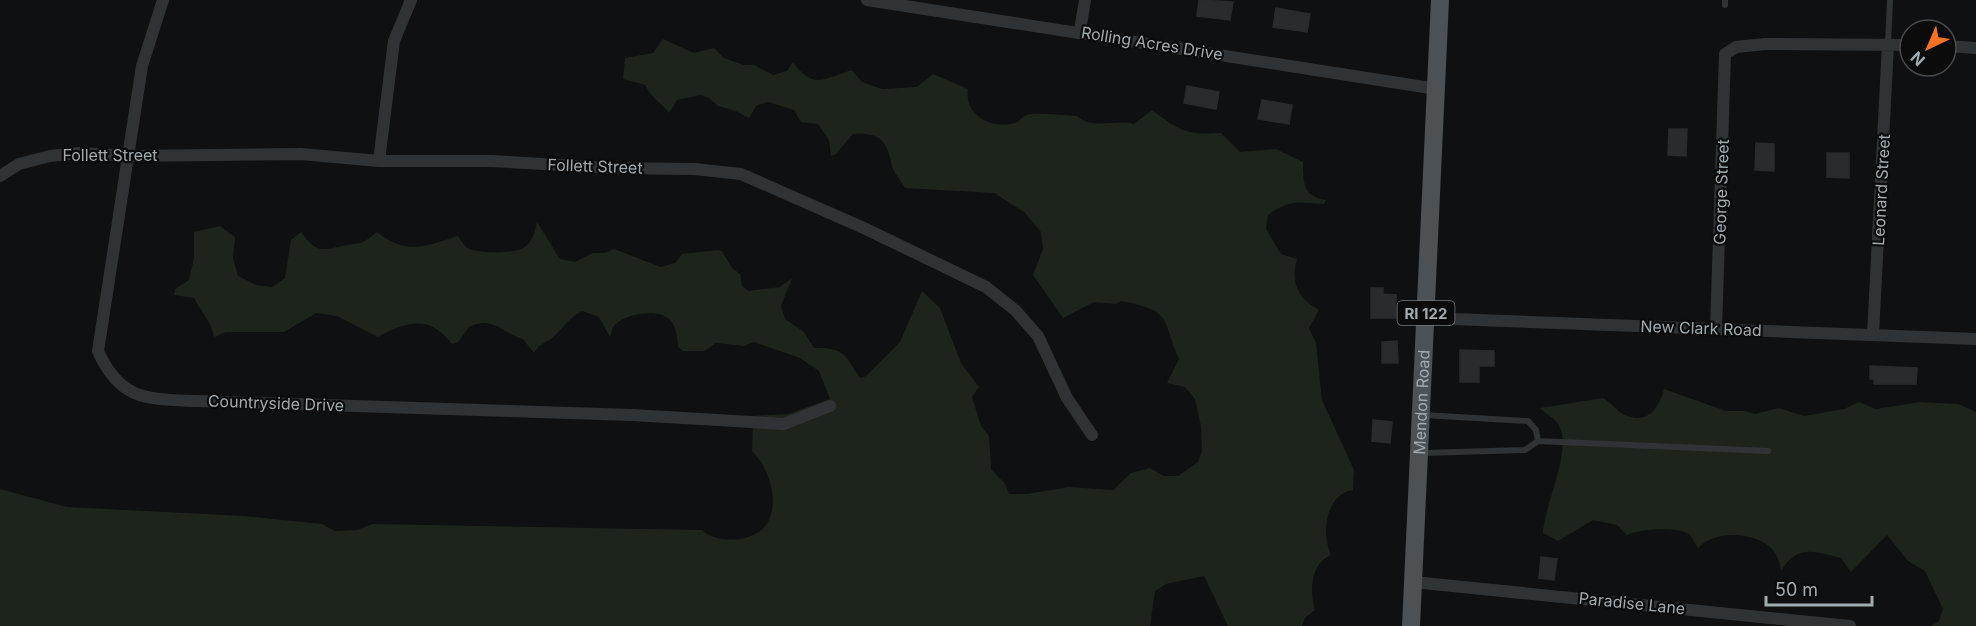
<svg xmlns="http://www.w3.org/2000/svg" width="1976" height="626" font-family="Inter,sans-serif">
	<rect width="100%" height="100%" fill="#0f1011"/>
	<!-- green -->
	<path fill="#1d241c" d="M663,39L694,53L714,48L724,58L744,65H754L773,75L787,71L793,62C813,90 823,79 852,70L862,82L882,89L917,87L933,74L968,89C964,115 991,130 1015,123C1021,121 1024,114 1030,114C1045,113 1061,115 1077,116C1092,130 1116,119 1134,124L1152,110C1180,131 1186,135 1221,133L1240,152L1276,149L1303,162C1303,182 1303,197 1326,200L1324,204C1299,202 1289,199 1268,215L1266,229L1281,254L1297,259C1290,282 1298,299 1319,310L1309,328L1316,343L1322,400L1354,470L1353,490C1325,495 1321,533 1331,555C1311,563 1309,591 1315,610L1305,618L1302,626H1228L1204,576L1166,584L1155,591L1150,626H0V489L67,507L244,516L322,524L335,531L357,530L373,524L702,530C716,544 753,543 766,525C781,504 769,467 752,451L753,416L788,414L830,399L819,371L800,358L754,342L744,346L716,343L704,351H683L678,347C677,337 677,328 670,320C659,308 626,314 616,324C612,327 612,332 610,337L599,317L582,311C567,319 564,328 552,338C545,343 538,345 534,353L523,339C503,333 492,315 469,327L458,342L452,344C429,314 406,322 378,337L337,316L316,313L284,332H226L214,337C211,321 202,313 194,298L174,295L175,289L189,280L194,258V232L220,226L235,237L233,258L238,276L256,285L272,287L285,278L291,240L301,232C315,252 320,251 342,246C362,242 360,246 377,232C407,256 425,246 458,236C460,239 463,244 466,247C475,254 517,254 525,247C533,241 535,231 537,222L560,259L575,262L593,253H605L614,249L661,267L675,263L682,254L718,250L722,251L732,268L740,274L742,286L748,291L780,287L792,278L781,306L785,319L804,332L814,348C844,347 845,355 860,378L866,376L900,342L922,291L940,308L961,363L979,387L972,397L981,426L989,436L991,469L1005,484L1009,494H1027L1069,487L1113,490L1131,473L1150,468L1164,476H1178L1198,462L1202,451L1201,426L1195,399L1185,387L1167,383L1179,359C1161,317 1173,311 1121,301L1116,304L1094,302L1063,318L1033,275L1043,249L1041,232L1024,212L994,193L905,188C901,181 894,173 892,166C887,140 880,132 853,134L836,154L831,156L829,140L818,124L801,122L794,110L768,102L756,106L749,118L736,111L718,106L709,98L701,95L677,100L669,113C660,101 654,101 645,85L623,79L625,58L653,53Z
		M1664,389L1726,411H1745L1755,414L1779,408L1804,416L1844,409L1859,402L1876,409L1920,402L1958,404L1976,412V626H1931L1939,621L1943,609L1925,571L1908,561L1887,535L1851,572L1841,558C1814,551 1797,544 1781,571C1780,563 1778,556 1772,549C1755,531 1714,530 1698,548C1695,544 1693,538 1690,535C1679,526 1639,529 1627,535L1617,525L1593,520L1558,541L1543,533C1544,505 1574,447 1558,424C1554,418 1545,413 1540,408L1603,398C1611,402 1617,412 1625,415C1648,425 1659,408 1664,389Z"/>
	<!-- building -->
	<path fill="#2a2b2d" stroke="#292a2d" stroke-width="1.5" d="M1199,0L1233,2L1230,20L1197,16Z
		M1276,8L1310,14L1307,32L1273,27Z
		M1187,86L1219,92L1216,109L1184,103Z
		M1262,100L1292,105L1289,124L1258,119Z
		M1669,129H1687L1686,156L1668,155Z
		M1756,143L1774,144V171L1755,170Z
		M1827,153H1849V178L1827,177Z
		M1371,288H1383V294L1396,295V318H1371Z
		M1397,341L1398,363H1382V342Z
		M1460,350L1494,351V366H1479V382H1460Z
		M1870,366L1917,368L1916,384H1874V379H1870Z
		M1373,420L1392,422L1390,443L1372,441Z
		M1541,557L1557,559L1554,580L1539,578Z"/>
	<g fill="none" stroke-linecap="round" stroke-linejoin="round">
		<!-- service -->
		<path stroke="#303336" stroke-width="6" d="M1725,5V0
			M1888,44L1890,0
			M1423,415L1528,421L1536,430L1538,441
			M1422,453L1525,450L1538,441L1768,451"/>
		<!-- minor -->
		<path stroke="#303336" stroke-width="12" d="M163,0L142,66L98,351C120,401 148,399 196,401L632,415L784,424L830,406
			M867,0L1437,89
			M1080,31L1085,0
			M1946,46L1976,48
			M379,161L394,41L411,0
			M0,176L19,164L50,156L80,153L130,156L301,154L379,161H492L610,168L694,169L741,174L866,229L986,287L1015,310L1038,336L1067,398L1092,435
			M1426,318L1976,339
			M1716,329L1725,54L1736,47L1765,44L1910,45
			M1873,335L1888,44
			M1413,582L1850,626"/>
		<!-- primary -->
		<path stroke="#4c5155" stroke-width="18" id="s1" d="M1411,626L1440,0"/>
	</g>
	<g text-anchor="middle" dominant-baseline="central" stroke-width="4.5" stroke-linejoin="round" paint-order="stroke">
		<!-- shield labels -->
		<rect fill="#0b0b0c" stroke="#737b80" stroke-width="1.5" x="1397.5" y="301" width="57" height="24" rx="4.5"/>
		<g font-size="15" font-weight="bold" fill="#a0abb2">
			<text x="1426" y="313">RI 122</text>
		</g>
		<!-- street labels -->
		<g font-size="16" fill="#a0abb2" stroke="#0b0b0c">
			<text transform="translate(1152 43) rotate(9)">Rolling Acres Drive</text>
			<text x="110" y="155">Follett Street</text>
			<text transform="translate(595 166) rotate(2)">Follett Street</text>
			<text transform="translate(1881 190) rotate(-87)">Leonard Street</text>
			<text transform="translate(1721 192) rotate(-88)">George Street</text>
			<text transform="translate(1701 328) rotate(2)">New Clark Road</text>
			<text transform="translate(276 403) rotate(2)">Countryside Drive</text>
			<text stroke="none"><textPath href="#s1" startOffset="224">Mendon Road</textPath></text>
			<text transform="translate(1632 603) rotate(6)">Paradise Lane</text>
		</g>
	</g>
	<!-- north arrow -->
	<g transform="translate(1928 48) rotate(224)"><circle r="28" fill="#0b0b0c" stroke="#474b4e" stroke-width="1.5"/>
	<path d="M0-4.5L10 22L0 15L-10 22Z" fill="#f67223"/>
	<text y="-9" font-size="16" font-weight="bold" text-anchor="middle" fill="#a0abb2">N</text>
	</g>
	<!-- scale -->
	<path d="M1766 596v9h106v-9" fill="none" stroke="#a0abb2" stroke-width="3"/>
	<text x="1775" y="596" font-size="18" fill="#a0abb2" stroke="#0b0b0c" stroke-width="4.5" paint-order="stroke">50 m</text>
</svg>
